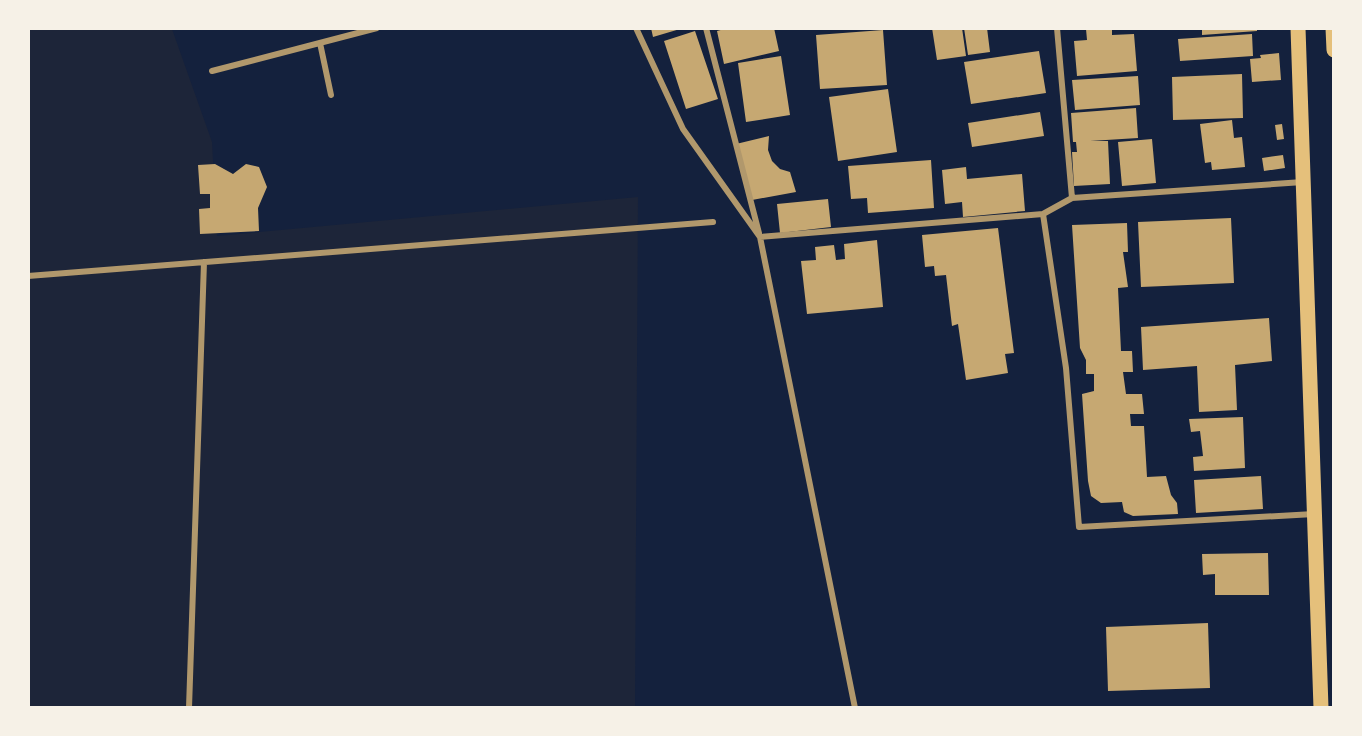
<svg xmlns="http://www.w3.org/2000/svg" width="1362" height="736" font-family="'Open Sans',sans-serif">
	<rect width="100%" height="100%" fill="#14213d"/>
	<!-- green -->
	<path fill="#1d2539" d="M28,29H172L212,142L217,236L638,197L635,707H29Z"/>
	<!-- building -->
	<path fill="#c6a872" d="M651,28H680V29L653,37Z
		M728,28H774L779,51L724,64L717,31Z
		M932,28H962L966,56L937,60Z
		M964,28H987L990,52L968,55Z
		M1112,28V35L1134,34L1137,71L1077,76L1074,41L1087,40L1086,29Z
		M1202,28H1257V31L1202,35Z
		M883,30L887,85L820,89L816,35Z
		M695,31L718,99L686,109L664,41Z
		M1252,34L1253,56L1180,61L1178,39Z
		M1039,51L1046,93L971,104L964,62Z
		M1279,53L1281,80L1252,82L1250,59L1261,58L1260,55Z
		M781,56L790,115L746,122L738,63Z
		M1242,74L1243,118L1173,120L1172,77Z
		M1138,76L1140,105L1075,110L1072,80Z
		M888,89L897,152L838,161L829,97Z
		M1136,108L1138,138L1090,141H1108L1110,184L1074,186L1072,152H1077L1076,142H1073L1071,113Z
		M1040,112L1044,136L972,147L968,123Z
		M1232,120L1234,138L1242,137L1245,167L1212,170L1211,162L1205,163L1200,124Z
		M1282,124L1284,139L1277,140L1275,125Z
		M769,136L768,150L772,161L780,169L790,172L796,192L752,200L736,144Z
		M1152,139L1156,183L1122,186L1118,142Z
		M1283,155L1285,168L1264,171L1262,158Z
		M931,160L934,208L868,213L867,198L851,199L848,166Z
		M215,164L233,174L246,164L259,167L267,187L258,208L259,231L200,234L199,209L210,208V194H200L198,165Z
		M966,167L967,179L1022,174L1025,211L963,217L962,202L945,204L942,170Z
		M828,199L831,227L780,233L777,204Z
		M1231,218L1234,283L1141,287L1138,222Z
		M1127,223L1128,252H1123L1128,287L1118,288L1121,351H1132L1133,372H1123L1126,394H1142L1144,414H1130L1131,426H1144L1147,477L1166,476L1171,495L1177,503L1178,514L1133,516L1124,512L1122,502L1101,503L1091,496L1088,481L1082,394L1094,391V374H1086V360L1080,348L1072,225Z
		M998,228L1014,353L1005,354L1008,373L966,380L958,324L952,326L946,275L935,276L934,266L925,267L922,235Z
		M877,240L883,307L807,314L801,261L816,260L815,247L834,245L836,260L845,259L844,244Z
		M1269,318L1272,361L1235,365L1237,410L1199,412L1197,366L1143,370L1141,327Z
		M1243,417L1245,468L1194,471L1193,457L1203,456L1200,431L1191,432L1189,419Z
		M1261,476L1263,509L1196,513L1194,480Z
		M1268,553L1269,595H1215V574L1203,575L1202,554Z
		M1208,623L1210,688L1108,691L1106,627Z"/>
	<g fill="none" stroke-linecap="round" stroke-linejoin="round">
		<!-- minor -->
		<path stroke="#b1986c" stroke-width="6" d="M636,28L683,129L760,237L855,708
			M706,28L760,237L1043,214L1072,198L1303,182
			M1057,28L1072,198
			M320,43L331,95
			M212,71L377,28
			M1043,214L1066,368L1079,527L1314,514
			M28,276L713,222
			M189,708L204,262"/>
		<!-- primary -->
		<path stroke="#e5c07b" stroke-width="15" d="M1298,28L1321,708
			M1333,28L1334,50"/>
	</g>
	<!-- border -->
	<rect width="1362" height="736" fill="none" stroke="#f6f1e7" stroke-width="60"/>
</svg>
